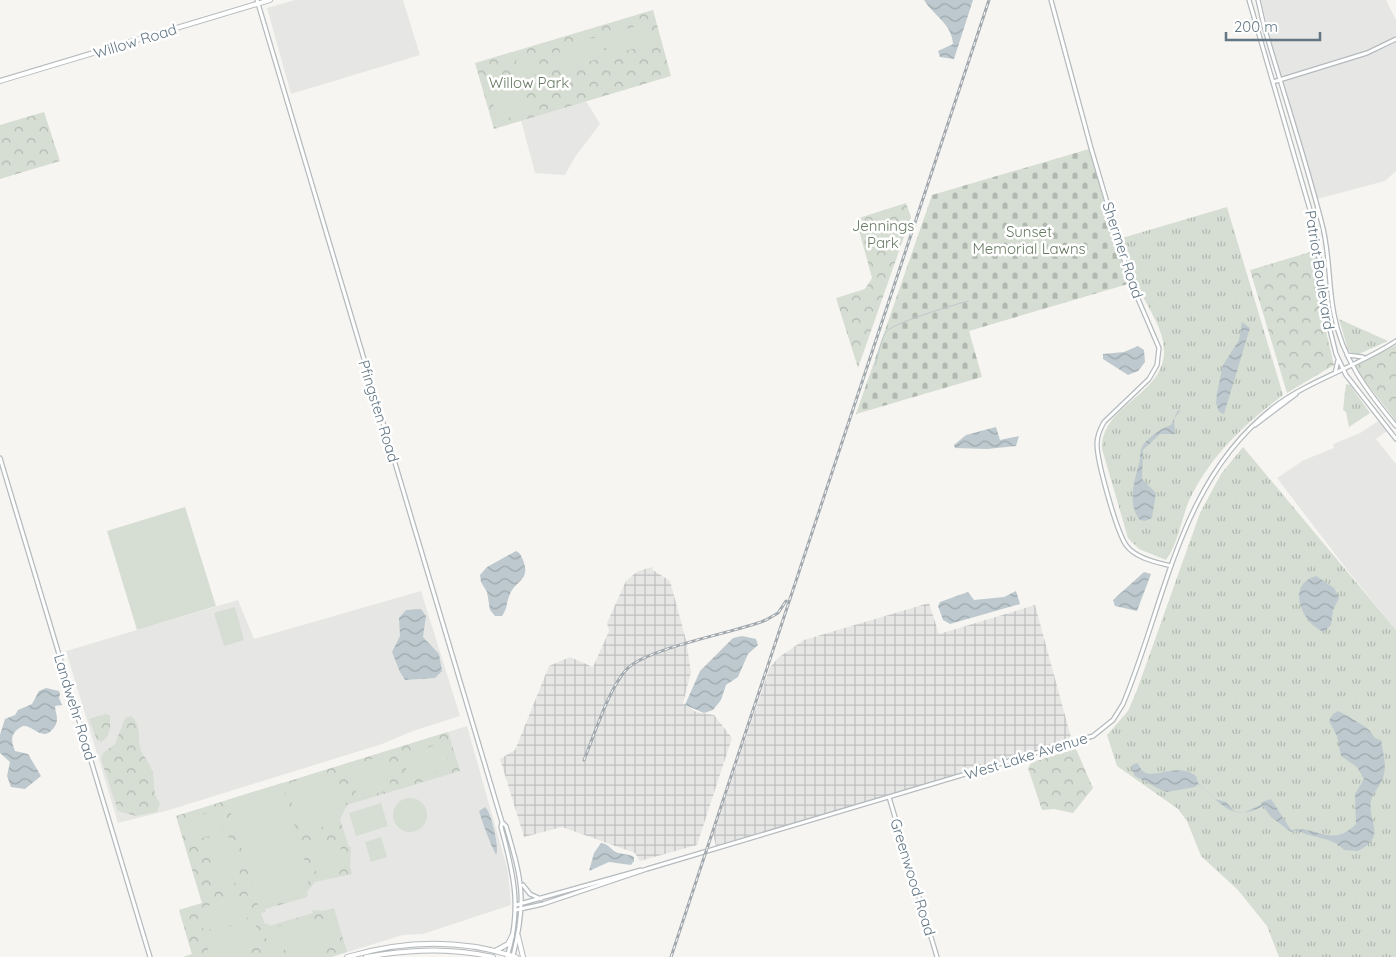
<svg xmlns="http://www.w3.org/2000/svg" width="1396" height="957" font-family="Quicksand,sans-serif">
	<defs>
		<pattern id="industrial-grid" width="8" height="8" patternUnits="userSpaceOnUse" patternTransform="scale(1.25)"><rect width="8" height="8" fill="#e6e7e5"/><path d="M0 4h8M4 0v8" fill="none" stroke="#bec0bf"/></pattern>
		<pattern id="grass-tufts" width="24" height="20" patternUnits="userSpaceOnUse" patternTransform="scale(1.25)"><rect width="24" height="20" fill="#d6ddd2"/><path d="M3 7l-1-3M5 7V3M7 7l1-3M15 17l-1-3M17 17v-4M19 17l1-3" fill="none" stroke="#b1b8b0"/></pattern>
		<pattern id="cemetery-stones" width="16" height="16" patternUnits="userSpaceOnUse" patternTransform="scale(1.25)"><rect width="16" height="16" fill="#d6ddd2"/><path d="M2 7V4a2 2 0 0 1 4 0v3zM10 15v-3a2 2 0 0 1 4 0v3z" fill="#b1b8b0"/></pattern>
		<pattern id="park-crowns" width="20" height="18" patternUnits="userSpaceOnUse" patternTransform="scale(1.25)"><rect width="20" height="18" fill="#d6ddd2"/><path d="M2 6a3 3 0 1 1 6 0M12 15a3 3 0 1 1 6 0" fill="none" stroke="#b1b8b0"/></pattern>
		<pattern id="water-waves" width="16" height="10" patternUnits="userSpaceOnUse" patternTransform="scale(1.25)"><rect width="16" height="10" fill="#bdc9ce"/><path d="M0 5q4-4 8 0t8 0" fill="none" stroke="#9da8ad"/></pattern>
	</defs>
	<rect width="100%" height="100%" fill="#f6f5f1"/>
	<!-- built -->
	<path fill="#e6e7e5" d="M295,0H403L420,55L291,94L267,8Z
		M1261,0H1386L1396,20V171L1385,181L1317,199L1273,50Z
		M586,101L600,124L575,157L565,175L535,173L521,120Z
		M1378,421L1387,431L1376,439L1396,464V630L1348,571L1277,478L1304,460L1334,448L1333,444L1360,433Z
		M421,591L460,716L413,731L382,744L166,811L118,823L66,651L238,600L254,639Z
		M467,726L508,871L511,905L423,934L403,935L331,957H183L192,954L179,910L202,903L176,816Z"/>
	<!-- industrial -->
	<path fill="url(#industrial-grid)" d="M652,567L653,570L670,581L686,640L691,672L683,703L696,712L714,715L732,738L697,845L640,861L635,853L562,827L524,837L500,759L515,750L549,666L570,657L593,667L609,631L607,623L626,581L638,571Z
		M929,603L939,634L1035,605L1072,741L716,846L713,835L770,667L778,658L804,640Z"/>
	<!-- grass -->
	<path fill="url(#grass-tufts)" d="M1227,207L1283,395C1244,424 1208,458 1188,503C1182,519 1176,548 1166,560L1139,549L1128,538L1102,449C1101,405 1162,396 1164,353C1165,327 1143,302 1134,278C1129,265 1126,251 1122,238Z
		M1339,319L1388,341L1359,354H1353L1348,350Z
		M1346,384L1350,385L1370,413L1349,427L1346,412L1343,410Z
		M1243,447L1396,630V957H1279L1267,926L1238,890L1201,856L1187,821L1178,809L1117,766L1107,735L1128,711L1137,690L1200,513L1221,474Z"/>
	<!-- cemetery -->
	<path fill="url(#cemetery-stones)" d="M1089,149L1128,284L969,331L982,377L856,414L932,195Z"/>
	<!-- park -->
	<path fill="url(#park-crowns)" d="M653,10L671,76L494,129L475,63Z
		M44,112L60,161L0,179V125Z
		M906,203L911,217L858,368L836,298L865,289L872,278L856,219Z
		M1317,250L1325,327L1334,365L1287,393L1250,270Z
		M1396,345V421L1354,367Z
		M105,714L110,715C110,725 112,736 101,742L97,740L89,719Z
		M131,716C143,726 136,740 142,753C146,760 151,765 153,774C155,786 152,793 160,803L157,812L136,816L118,811L101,759L103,753L115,744L125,718Z
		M448,732L460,771L347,805L340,819L349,847L351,846L350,866L352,874L315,882L307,892L308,895L305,898L265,909L266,912L261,913L265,924L268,923L269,926L313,913L312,910L323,911L334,908L347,952L331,957H183L192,954L179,910L202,903L176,816Z
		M1076,749L1093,788L1073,813L1054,809L1042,810L1028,768L1032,762Z"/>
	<!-- pitch -->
	<path fill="#d6ddd2" d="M644,24L650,44L608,56L603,35Z
		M600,36L606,57L564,68L559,47Z
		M537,54L541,73L529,76L518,71L516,60Z
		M501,92H514L525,98L528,112L499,121L497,120L491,95Z
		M185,507L216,606L137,630L107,531Z
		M235,607L244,640L224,646L214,613Z
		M443,743L450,768L409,780L402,755Z
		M382,756L392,789L358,799L348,766Z
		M319,774L341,786L346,802L341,817L325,826L304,832L299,830L292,807L290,783Z
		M282,783L310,878L301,896L259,908L257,902L254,903L252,895L255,894L227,800Z
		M393 815a17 17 0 1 1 34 0a17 17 0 1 1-34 0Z
		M381,803L388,826L356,836L349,813Z
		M217,810L224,831L193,841L186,820Z
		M227,832L242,881L219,888L204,839Z
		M381,837L387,857L371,862L365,842Z
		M339,839C344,862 342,870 318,877L308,849L309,846Z
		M247,894L253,916L204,931L197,909Z
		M333,916L341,944L297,957H291L288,948L272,956L265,934L268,930L293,922L294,927Z
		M254,919L261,943L238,951L247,957H210L204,934Z"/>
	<!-- water -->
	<path fill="url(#water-waves)" d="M924,0H973L954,59L940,57L938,51L953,44C952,24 934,16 924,0Z
		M1242,322L1250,328L1224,414L1219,412L1216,403L1217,393L1223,365L1239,340Z
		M1138,346L1144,350L1145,362L1138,371L1128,375L1103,359V354L1124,352Z
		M1178,410L1180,411L1174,419L1175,434H1160L1143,450L1142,479L1156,493L1152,518L1145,521L1140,520C1127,504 1134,482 1139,464C1141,458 1139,451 1143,445C1148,438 1163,427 1171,425Z
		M996,427L1000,440L1019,436L1016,446L987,449L955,448L954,445L966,435Z
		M516,551C520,553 521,555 523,560C531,580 516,580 510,594C506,602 508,608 502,616H495L490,610L487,592L481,582L480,575L487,567Z
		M1144,572L1151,574L1137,611L1115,606L1113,600Z
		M1316,576L1334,588L1339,598L1333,610L1331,625L1324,632C1302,624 1285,584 1316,576Z
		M1016,591L1020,604L950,624L943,620L938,606L940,602L968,592L974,600L1004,597Z
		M421,609L426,616L423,637L439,654L442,671L435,678L405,680L400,672L392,652L400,636L399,618L406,610Z
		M742,636L756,639L758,645L748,654L738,677L726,685L721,700L713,710L704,713L685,705L700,671L733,638Z
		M46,688L59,691L60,695L59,698L62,705L55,706C55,710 57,715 57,719C57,723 55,727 52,730C42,741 33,725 23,726C11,732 10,739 15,751L28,754L41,776L25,789L11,787L7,776L10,762L0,753V735L5,719L15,715L18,710L32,704L39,691Z
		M1338,711C1343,713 1365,726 1369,730C1373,735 1374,739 1381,740C1383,754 1389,770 1380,784C1377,790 1372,794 1371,801C1367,821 1388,836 1358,851L1344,850C1333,837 1311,838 1296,830L1291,832L1271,817L1263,806C1231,824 1221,802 1198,784L1195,787L1167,792L1161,790L1135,776L1132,770V765L1137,763C1140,765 1140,770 1144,772C1155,779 1178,762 1196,776L1198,783L1215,799L1226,802L1234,811L1243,813L1261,805L1262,802L1271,799L1291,830C1317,825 1331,849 1356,824L1355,794L1364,779L1357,767L1341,756L1337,736L1329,721L1333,714Z
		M485,807C491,811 500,849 496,855C489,841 484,827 479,811Z
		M601,843C608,844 609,847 614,851C619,855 628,853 634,857V861L631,865L609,862L589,871L594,853Z"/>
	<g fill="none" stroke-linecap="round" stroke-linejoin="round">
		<!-- stream -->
		<path stroke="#bdc9ce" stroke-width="1" d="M875,366C878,356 880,343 885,333C891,323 954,305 968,301"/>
		<!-- secondary casing -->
		<g stroke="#b4babe" stroke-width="5.5">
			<path id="secondary" d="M257,0L502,822L501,827C514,874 522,909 507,957
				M1051,0L1091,148L1130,280L1159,348L1157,365L1149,379L1104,422C1100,429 1097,436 1097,444C1097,461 1116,530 1126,545C1135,558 1156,562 1171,566
				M1249,0L1315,227L1327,318L1336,354L1346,375L1396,439
				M1258,0L1264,26C1283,92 1305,157 1322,224C1330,253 1328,284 1334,314C1342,359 1368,392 1396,426
				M1273,82L1367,53L1396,39
				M1347,355L1363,357
				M1335,373L1338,360
				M1255,425L1296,394
				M0,458L150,957
				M889,797L937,957
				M502,822L506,826C522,880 527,900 513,956
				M523,885L530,894L541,899
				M516,905L641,870
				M516,910L543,904L647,869L1093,736L1113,720L1123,704C1166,601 1179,481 1273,408C1309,380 1357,367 1396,341"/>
		</g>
		<!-- primary casing -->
		<g stroke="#b5babd" stroke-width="6">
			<path id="primary" d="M0,81L270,0
				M518,936L523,957
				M495,951L508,944L512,936
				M347,957C404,940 459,938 516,957
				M366,957C409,949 450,947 493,957"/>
		</g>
		<!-- secondary -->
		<use href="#secondary" stroke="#fff" stroke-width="3"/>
		<!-- primary -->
		<use href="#primary" stroke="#fff" stroke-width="4"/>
		<!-- rail casing -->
		<g stroke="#a2a9ae" stroke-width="3">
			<path id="rail" d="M584,760C594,736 609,688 626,670C645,648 734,633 766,620L778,613L786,601
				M671,957L989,0"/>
		</g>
		<!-- rail -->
		<use href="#rail" stroke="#fff" stroke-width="1" stroke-dasharray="4" stroke-linecap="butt"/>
	</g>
	<g text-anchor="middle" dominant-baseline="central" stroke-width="5" stroke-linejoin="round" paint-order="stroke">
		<!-- street labels -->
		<g font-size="15" fill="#627684" stroke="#fff">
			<text transform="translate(135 41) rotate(-17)">Willow Road</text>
			<text transform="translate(1123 250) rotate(72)">Shermer Road</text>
			<text transform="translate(1320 270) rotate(81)">Patriot Boulevard</text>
			<text transform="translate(379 411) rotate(73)">Pfingsten Road</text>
			<text transform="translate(75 707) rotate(73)">Landwehr Road</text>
			<text transform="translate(1026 756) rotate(-17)">West Lake Avenue</text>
			<text transform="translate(913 877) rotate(73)">Greenwood Road</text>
		</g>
		<!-- park labels -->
		<g font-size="15" fill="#677b62" stroke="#fff">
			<text x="529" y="82">Willow Park</text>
			<text x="883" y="225">Jennings<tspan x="883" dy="17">Park</tspan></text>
			<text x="1029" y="231">Sunset<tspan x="1029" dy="17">Memorial Lawns</tspan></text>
		</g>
	</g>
	<!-- scale -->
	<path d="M1226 32v8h94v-8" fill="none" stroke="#627684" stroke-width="2.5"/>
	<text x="1234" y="32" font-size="15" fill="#627684" stroke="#ffffff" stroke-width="4" paint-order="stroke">200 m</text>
</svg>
